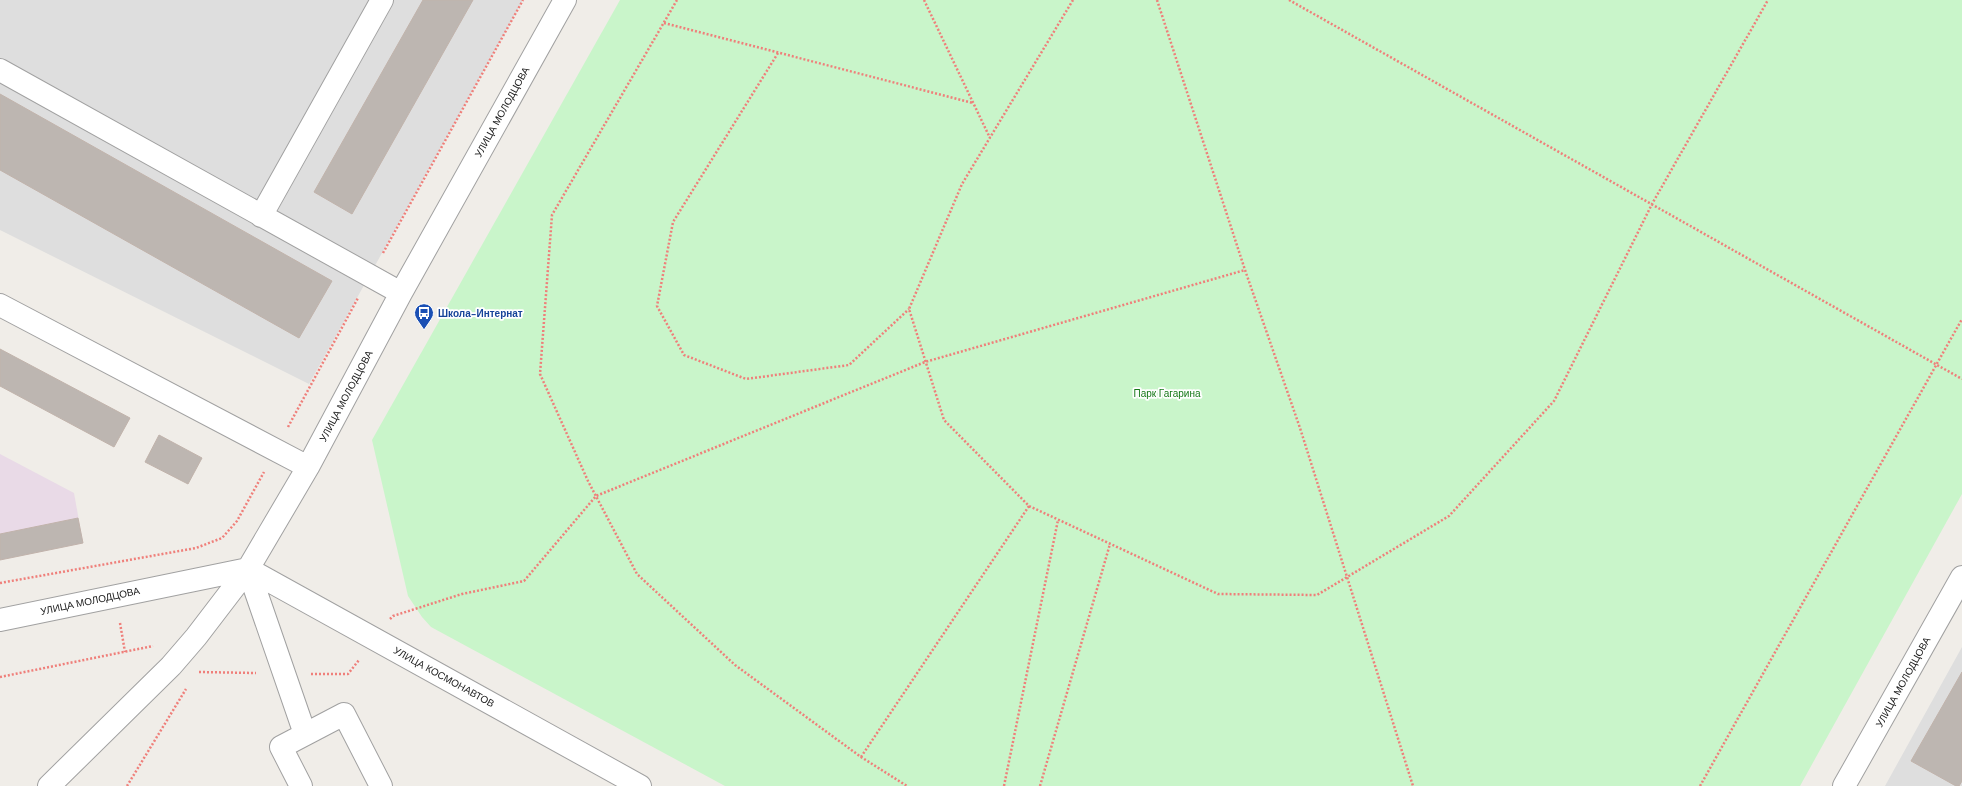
<svg xmlns="http://www.w3.org/2000/svg" width="1962" height="786" font-family="'DM Sans',sans-serif">
	<rect width="100%" height="100%" fill="#f0ede8"/>
	<!-- residential -->
	<path fill="#dedede" d="M0,0H523L309,384L0,230Z
		M1962,647V786H1885Z"/>
	<!-- industrial -->
	<path fill="#e9dae7" d="M0,454L74,493L83,543L0,560Z"/>
	<!-- park -->
	<path fill="#c9f5ca" d="M620,0H1962V494L1800,786H725L431,627L422,617L408,596L372,440Z"/>
	<!-- building -->
	<path fill="#bdb6b1" stroke="#c1b3ab" d="M423,0H473L352,214L314,192Z
		M0,94L332,281L299,338L0,170Z
		M0,349L130,418L114,447L0,386Z
		M159,435L202,458L188,484L145,462Z
		M78,518L83,543L0,560V534Z
		M1962,672V781L1959,786H1956L1911,761Z"/>
	<g fill="none" stroke-linecap="round" stroke-linejoin="round">
		<!-- minor casing -->
		<g stroke="#a1a1a1" stroke-width="24">
			<path id="minor" d="M0,70L401,293
				M261,216L382,0
				M0,305L308,467
				M248,569L640,786
				M248,569L305,734
				M0,620L248,569
				M49,786L171,666L196,637L248,569L308,467L401,293L565,0
				M301,786L281,747L344,714L381,786
				M1844,786L1962,577"/>
		</g>
		<!-- path -->
		<path stroke="#ef7f7a" stroke-width="2.5" stroke-dasharray="2 2" stroke-linecap="butt" d="M677,0L552,215L540,374L588,481L637,574L735,665L861,757L907,786
			M924,0L990,138
			M1073,0L962,184L909,309L944,420L1029,506L1218,594L1317,595L1449,516L1554,401L1652,204L1768,0
			M1157,0L1245,270L1300,428L1413,786
			M1289,0L1962,379
			M664,23L973,103
			M778,53L673,222L657,306L684,355L746,379L849,365L909,309
			M383,253L523,0
			M288,427L358,298
			M0,583L196,548L222,538L237,521L264,472
			M390,619L393,616L462,594L524,581L596,496L925,362L1245,270
			M120,623L125,652
			M199,672L256,673
			M311,674H348L359,660
			M0,677L153,646
			M861,757L1029,506
			M127,786L186,689
			M1004,786L1058,520
			M1040,786L1110,544
			M1700,786L1962,319"/>
		<!-- minor -->
		<use href="#minor" stroke="#fff" stroke-width="22"/>
	</g>
	<!-- icons -->
	<defs>
		<g id="bus-pin" transform="scale(1)"><path d="M0 17L-7.5 6A9.5 9.5 0 1 1 7.5 6Z" fill="#1a4fb4" stroke="#fff"/><path d="M-5-6H5V4H4V6H2V4H-2V6H-4V4H-5ZM-3.5-4V0h7V-4ZM-3.5 1.2v1.5H-2V1.2ZM2 1.2v1.5H3.5V1.2Z" fill="#fff"/></g>
	</defs>
	<g fill-rule="evenodd">
		<use href="#bus-pin" x="424" y="313"/>
	</g>
	<g text-anchor="middle" dominant-baseline="central" stroke-width="3.5" stroke-linejoin="round" paint-order="stroke">
		<!-- street labels -->
		<g font-size="10" fill="#202020" stroke="#fff">
			<text transform="translate(502 112) rotate(-61)">УЛИЦА МОЛОДЦОВА</text>
			<text transform="translate(346 396) rotate(-62)">УЛИЦА МОЛОДЦОВА</text>
			<text transform="translate(90 601) rotate(-12)">УЛИЦА МОЛОДЦОВА</text>
			<text transform="translate(444 677) rotate(29)">УЛИЦА КОСМОНАВТОВ</text>
			<text transform="translate(1903 682) rotate(-61)">УЛИЦА МОЛОДЦОВА</text>
		</g>
		<!-- transit labels -->
		<g font-size="10" font-weight="bold" fill="#164399" stroke="#fff" text-anchor="start">
			<text x="438" y="313">Школа-Интернат</text>
		</g>
		<!-- park labels -->
		<g font-size="10" fill="#157817" stroke="#fff">
			<text x="1167" y="393">Парк Гагарина</text>
		</g>
	</g>
</svg>
